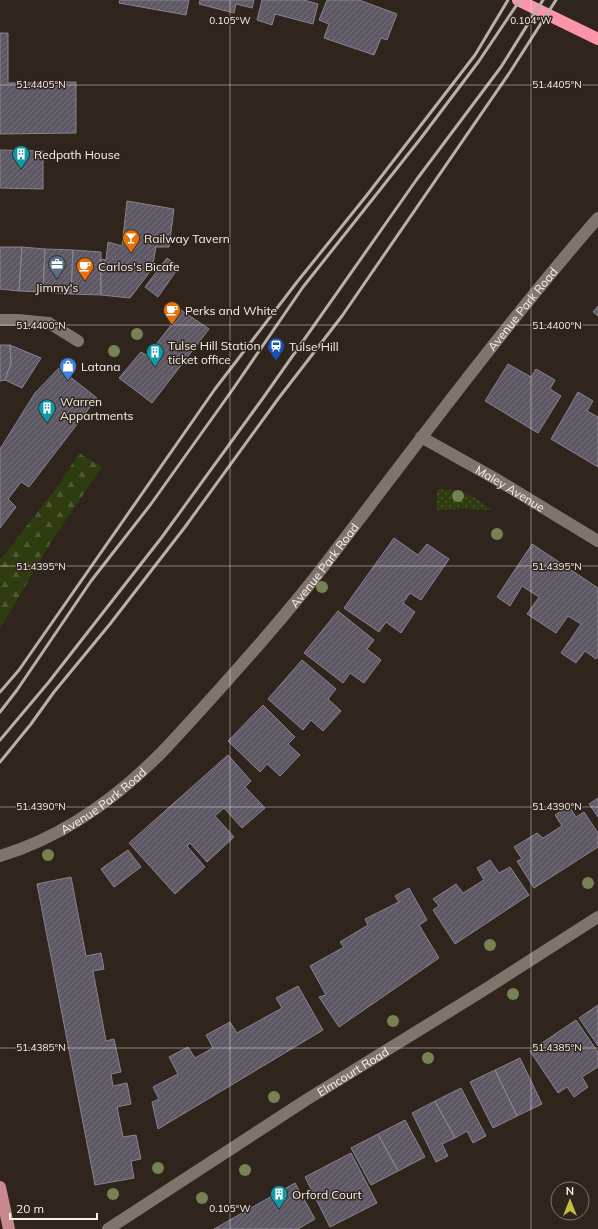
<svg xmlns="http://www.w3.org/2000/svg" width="598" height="1229" font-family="Mulish,sans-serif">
	<defs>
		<pattern id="grass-dots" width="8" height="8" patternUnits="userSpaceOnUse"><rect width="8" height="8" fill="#2e3c10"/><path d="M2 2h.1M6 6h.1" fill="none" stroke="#4d5933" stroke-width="1.8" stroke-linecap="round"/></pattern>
		<pattern id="forest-firs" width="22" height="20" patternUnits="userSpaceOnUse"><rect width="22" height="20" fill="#2e3c10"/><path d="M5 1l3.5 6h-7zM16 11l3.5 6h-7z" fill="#4d5933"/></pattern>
		<pattern id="building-hatch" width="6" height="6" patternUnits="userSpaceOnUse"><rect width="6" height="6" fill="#5e5864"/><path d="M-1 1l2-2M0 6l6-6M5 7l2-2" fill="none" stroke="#76707a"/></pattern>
	</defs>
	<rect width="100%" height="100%" fill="#2f251c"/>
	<!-- grass -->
	<path fill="url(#grass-dots)" d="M437,489L461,491L475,498L492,510L464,509L437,510Z"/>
	<!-- forest -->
	<path fill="url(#forest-firs)" d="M79,453L102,467L51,542L0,629V560L58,486Z"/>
	<!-- building -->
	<path fill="url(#building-hatch)" stroke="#8a8391" d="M120,0H189L186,15L119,3Z
		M200,0H254L252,8L236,4L234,13L199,4Z
		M262,0H304L318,4L313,24L275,14L272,25L257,20Z
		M327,0H359L397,14L387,40L381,38L374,55L324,38L329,24L319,20Z
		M0,33H8V83L76,82V133L0,134Z
		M0,150L43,151V189L0,188Z
		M127,201L174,209L169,247H156L152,269L130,298L101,295L100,259L106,260L108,242L122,246Z
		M0,247H22L19,291L0,289Z
		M22,247L45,249L43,292L19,291Z
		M45,249L73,250L71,294L43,292Z
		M73,250L101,252V295L71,294Z
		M167,258L179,267L158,297L145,287Z
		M598,306V316L593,312Z
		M181,310L209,329L152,403L119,378L141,352L146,355L150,352L179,315Z
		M0,345H10L11,363L5,380L0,381Z
		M10,345L41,358L22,388L5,380L11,363Z
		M508,364L531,377L536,369L555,380L550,389L561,396L538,433L485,401Z
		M59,368L97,398L29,487L21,482L8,499L16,507L0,528V449L35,393Z
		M578,392L593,401L587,411L598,417V467L551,439Z
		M394,538L418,555L427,544L449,559L421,600L410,593L403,603L415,612L401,633L386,622L379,632L344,608Z
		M532,544L598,588V656L596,659L585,651L576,663L561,653L581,624L568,616L556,633L527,614L539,597L522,586L510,606L497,597Z
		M338,611L374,640L367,649L381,660L364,683L350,673L343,683L304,653Z
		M302,660L336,689L328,699L341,711L323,731L311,720L303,730L268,699Z
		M263,705L295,737L288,744L300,755L280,776L267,764L260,772L228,741Z
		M228,755L251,781L245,787L265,808L242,828L224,808L215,816L234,837L207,862L190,843L187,846L205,867L175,894L129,843Z
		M598,798V817L589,804Z
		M569,806L576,817L584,812L598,833V847L534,888L517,861L522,859L514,847L537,833L543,838L562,826L555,815Z
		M128,850L141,867L114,887L101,869Z
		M490,860L499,873L510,867L529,895L455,944L433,910L439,906L433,899L456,884L463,893L484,880L477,868Z
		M71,877L86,956L101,953L104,969L93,971L106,1041L114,1039L121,1072L111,1074L113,1086L127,1083L131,1104L117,1107L123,1137L136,1135L141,1159L131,1161L134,1178L95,1185L37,884Z
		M409,888L427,920L419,925L439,958L339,1027L319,997L326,995L310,966L344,947L340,942L368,925L365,919L399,902L395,896Z
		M298,986L323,1030L158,1129L152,1102L159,1099L153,1087L178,1074L169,1057L188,1047L195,1058L213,1048L206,1035L230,1022L237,1033L282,1008L276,998Z
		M598,1005V1046L579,1018Z
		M576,1020L598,1052V1067L582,1077L588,1087L574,1097L567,1087L558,1093L530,1051Z
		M520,1058L542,1104L517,1116L495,1070Z
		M495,1070L517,1116L493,1128L470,1082Z
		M461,1088L486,1136L473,1143L467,1131L455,1138L435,1101Z
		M435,1101L455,1138L442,1144L448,1156L436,1162L412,1113Z
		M405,1120L425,1157L398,1171L378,1134Z
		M378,1134L398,1171L371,1185L351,1148Z
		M351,1153L377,1203L330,1227L305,1177Z
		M295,1183L315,1219L298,1229H214Z"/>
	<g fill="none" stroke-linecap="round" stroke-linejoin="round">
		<!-- street -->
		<g stroke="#81756b" stroke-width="12">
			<path d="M0,320H18L49,323L78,341"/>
			<path id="s1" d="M421,437L496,479L598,541"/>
			<path id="s2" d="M0,856C63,837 117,798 163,751C181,732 199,712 217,692C253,652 290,610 323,567C353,528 382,489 412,450C472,371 533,292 598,218"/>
		</g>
		<!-- secondary -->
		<path stroke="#81756b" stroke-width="12" id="s3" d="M108,1229L306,1100L484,990L598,917"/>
		<!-- primary -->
		<path stroke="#ca888f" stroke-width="12" d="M0,1187L9,1229"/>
		<!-- highway -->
		<path stroke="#fb95a7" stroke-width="12" d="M518,0L598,39"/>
		<!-- rail -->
		<path stroke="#b8b0a9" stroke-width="3" d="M0,692L19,670L215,389L297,282L367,195L475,55L508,0
			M0,712L17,690L91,581L151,504L233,389L303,287L421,138L479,61L520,0
			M0,740L48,683L162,537L263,398L417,179L501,67L543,0
			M0,762L31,724L54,692L110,624L185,527L278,399L342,316L510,72L556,0"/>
	</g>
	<!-- trees -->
	<g fill="#768154">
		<circle cx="137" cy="334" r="6"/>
		<circle cx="114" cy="351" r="6"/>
		<circle cx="458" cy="496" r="6"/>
		<circle cx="497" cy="534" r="6"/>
		<circle cx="322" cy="587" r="6"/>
		<circle cx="48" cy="855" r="6"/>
		<circle cx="588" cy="883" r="6"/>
		<circle cx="490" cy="945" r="6"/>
		<circle cx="513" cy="994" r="6"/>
		<circle cx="393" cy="1021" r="6"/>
		<circle cx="428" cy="1058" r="6"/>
		<circle cx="274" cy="1097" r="6"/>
		<circle cx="158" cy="1168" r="6"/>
		<circle cx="245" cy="1170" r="6"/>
		<circle cx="113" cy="1194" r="6"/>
		<circle cx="202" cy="1198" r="6"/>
	</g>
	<!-- ticks -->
	<path fill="none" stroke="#f8f1eb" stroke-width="1" stroke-opacity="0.45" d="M230,0V1229M531,0V1229M0,85H598M0,325H598M0,566H598M0,807H598M0,1048H598"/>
	<!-- icons -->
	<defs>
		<g id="building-pin" transform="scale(0.9)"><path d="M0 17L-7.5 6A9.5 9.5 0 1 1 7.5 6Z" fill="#0f9aa8" stroke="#2f251c"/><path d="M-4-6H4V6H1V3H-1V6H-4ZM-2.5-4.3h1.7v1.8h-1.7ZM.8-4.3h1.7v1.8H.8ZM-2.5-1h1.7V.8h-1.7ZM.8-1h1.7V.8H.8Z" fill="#fff"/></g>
		<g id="bar-pin" transform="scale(0.9)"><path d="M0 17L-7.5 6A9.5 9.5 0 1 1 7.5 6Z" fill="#e8710a" stroke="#2f251c"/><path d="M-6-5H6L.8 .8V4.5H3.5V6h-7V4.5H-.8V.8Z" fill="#fff"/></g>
		<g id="office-pin" transform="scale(0.9)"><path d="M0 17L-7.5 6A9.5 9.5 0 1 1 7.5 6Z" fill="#5c6f8a" stroke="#2f251c"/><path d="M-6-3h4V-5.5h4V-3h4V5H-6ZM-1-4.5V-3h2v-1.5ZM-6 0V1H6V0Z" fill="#fff"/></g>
		<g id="cafe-pin" transform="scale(0.9)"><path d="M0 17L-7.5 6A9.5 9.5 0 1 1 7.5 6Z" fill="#e8710a" stroke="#2f251c"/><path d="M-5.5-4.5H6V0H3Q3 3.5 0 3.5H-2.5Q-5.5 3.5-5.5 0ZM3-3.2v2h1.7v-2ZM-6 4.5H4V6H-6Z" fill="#fff"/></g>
		<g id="station-pin" transform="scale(0.9)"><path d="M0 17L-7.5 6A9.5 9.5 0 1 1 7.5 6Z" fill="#1a4fb4" stroke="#2f251c"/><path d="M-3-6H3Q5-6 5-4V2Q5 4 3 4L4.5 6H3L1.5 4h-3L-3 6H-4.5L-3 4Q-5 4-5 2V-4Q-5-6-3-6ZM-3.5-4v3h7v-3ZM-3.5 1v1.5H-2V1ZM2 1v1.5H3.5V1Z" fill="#fff"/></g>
		<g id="shop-pin" transform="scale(0.9)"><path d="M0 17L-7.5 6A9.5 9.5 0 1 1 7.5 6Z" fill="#3f7fe0" stroke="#2f251c"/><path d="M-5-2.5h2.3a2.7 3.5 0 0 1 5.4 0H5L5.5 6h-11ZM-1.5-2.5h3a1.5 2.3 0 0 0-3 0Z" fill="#fff"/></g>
	</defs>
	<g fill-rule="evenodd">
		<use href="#building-pin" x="21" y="154"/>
		<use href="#bar-pin" x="131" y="238"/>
		<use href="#office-pin" x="57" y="264"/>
		<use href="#cafe-pin" x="85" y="266"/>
		<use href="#cafe-pin" x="172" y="310"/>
		<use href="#station-pin" x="276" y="346"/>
		<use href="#building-pin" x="155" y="352"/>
		<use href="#shop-pin" x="68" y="366"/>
		<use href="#building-pin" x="47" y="408"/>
		<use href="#building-pin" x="279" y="1194"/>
	</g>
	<g text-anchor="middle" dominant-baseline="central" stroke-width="3" stroke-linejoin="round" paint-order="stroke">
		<!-- poi labels -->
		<g font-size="12" fill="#f8f1eb" stroke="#2f251c" text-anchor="start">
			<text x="34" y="154">Redpath House</text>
			<text x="144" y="238">Railway Tavern</text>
			<text x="98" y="266">Carlos's Bicafe</text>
			<text x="57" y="287" text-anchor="middle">Jimmy's</text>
			<text x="185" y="310">Perks and White</text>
			<text x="168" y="345">Tulse Hill Station<tspan x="168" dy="14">ticket office</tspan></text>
			<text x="289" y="346">Tulse Hill</text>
			<text x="81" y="366">Latana</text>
			<text x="60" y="401">Warren<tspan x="60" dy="14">Appartments</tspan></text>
			<text x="292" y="1194">Orford Court</text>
		</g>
		<!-- street labels -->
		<g font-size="12" fill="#f8f1eb" stroke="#2f251c">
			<text stroke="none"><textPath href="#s2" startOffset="766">Avenue Park Road</textPath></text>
			<text stroke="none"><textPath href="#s1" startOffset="103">Maley Avenue</textPath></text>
			<text stroke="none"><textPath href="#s2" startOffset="442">Avenue Park Road</textPath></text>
			<text stroke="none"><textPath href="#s2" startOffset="118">Avenue Park Road</textPath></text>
			<text stroke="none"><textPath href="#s3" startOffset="291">Elmcourt Road</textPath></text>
		</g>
	</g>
	<g font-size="10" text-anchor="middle" fill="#f8f1eb" stroke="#2f251c" stroke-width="3" stroke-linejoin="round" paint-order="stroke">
		<text x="230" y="24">0.105°W</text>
		<text x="531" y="24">0.104°W</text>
		<text x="41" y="88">51.4405°N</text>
		<text x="557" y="88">51.4405°N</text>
		<text x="41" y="329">51.4400°N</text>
		<text x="557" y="329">51.4400°N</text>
		<text x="41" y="570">51.4395°N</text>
		<text x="557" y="570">51.4395°N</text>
		<text x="41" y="810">51.4390°N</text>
		<text x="557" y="810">51.4390°N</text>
		<text x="41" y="1051">51.4385°N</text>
		<text x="557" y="1051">51.4385°N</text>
		<text x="230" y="1212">0.105°W</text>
	</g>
	<!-- north arrow -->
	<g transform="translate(570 1201)"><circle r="19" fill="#2f251c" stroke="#7f776f"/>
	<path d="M0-3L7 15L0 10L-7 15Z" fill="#c4bd3e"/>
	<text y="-6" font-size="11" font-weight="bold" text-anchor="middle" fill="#f8f1eb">N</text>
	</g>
	<!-- scale -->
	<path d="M10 1213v6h87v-6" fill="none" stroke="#f8f1eb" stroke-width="2"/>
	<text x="16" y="1213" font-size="12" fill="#f8f1eb" stroke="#2f251c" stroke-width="3" paint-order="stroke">20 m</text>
</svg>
